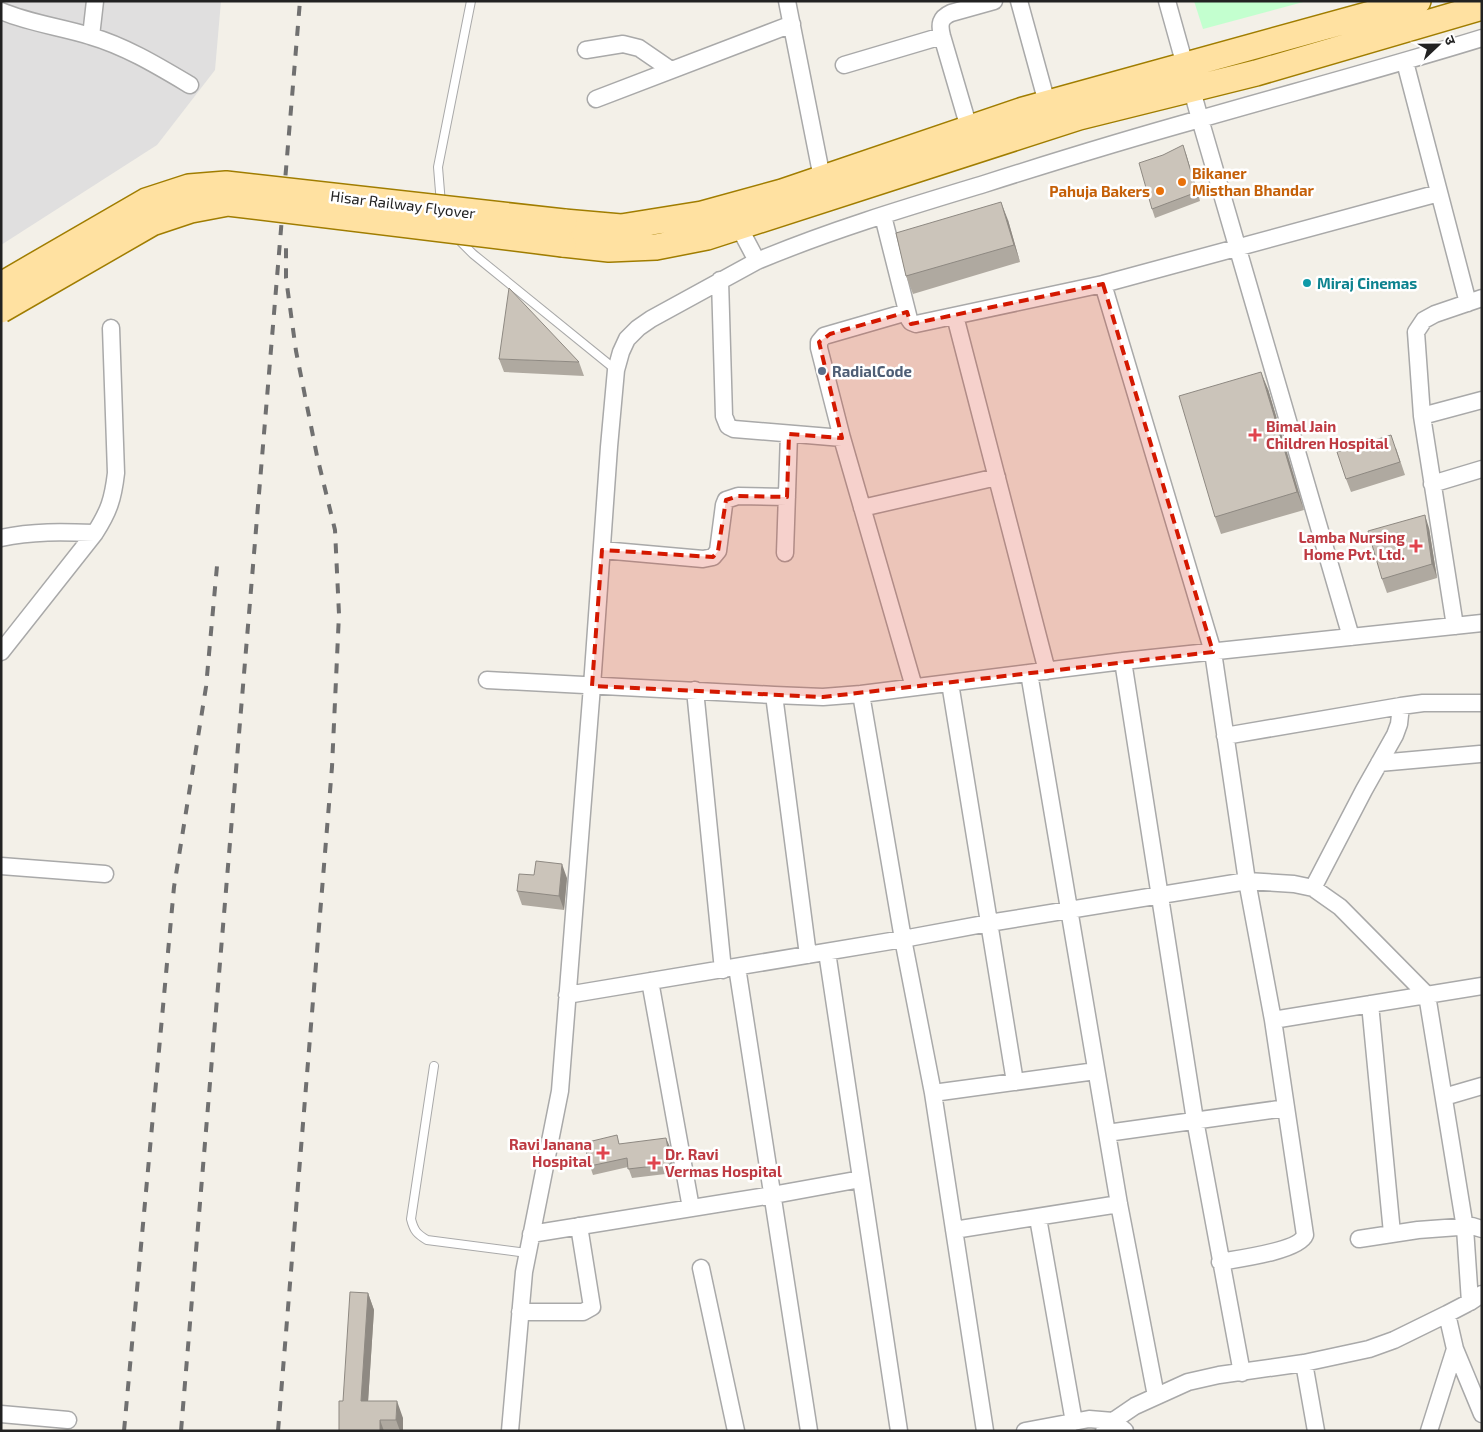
<svg xmlns="http://www.w3.org/2000/svg" width="1483" height="1432" font-family="'Exo 2','Noto Sans Devanagari',sans-serif">
	<rect width="100%" height="100%" fill="#f3f0e8"/>
	<!-- residential -->
	<path fill="#e0dfdf" d="M1,1H221L215,70L157,145L1,245Z"/>
	<!-- park -->
	<path fill="#c3ffcf" d="M1194,1H1307L1203,29Z"/>
	<g fill="none" stroke-linecap="round" stroke-linejoin="round">
		<!-- service casing -->
		<g stroke="#a9a9a9" stroke-width="10">
			<path id="service" d="M441,204L438,167L471,1
				M456,237L473,254L616,370
				M434,1066L411,1219C414,1231 417,1234 427,1240L527,1253"/>
		</g>
		<!-- minor casing -->
		<g stroke="#a9a9a9" stroke-width="19">
			<path id="minor" d="M787,1L822,178
				M1019,1L1047,103
				M1167,1L1200,119L1351,637
				M1,11C29,23 61,27 90,36C125,46 158,66 190,85
				M91,36L95,1
				M586,50L623,44L639,48L671,70
				M1405,62L1468,303
				M844,65L942,36
				M596,99L792,24
				M969,128L942,36C939,24 940,18 951,13L994,1
				M883,216L909,319L911,322L916,324L1103,284L1439,193
				M739,227L757,261C831,230 908,207 984,184C1056,161 1128,139 1200,119C1294,92 1388,67 1482,38
				M720,280L724,416L728,426L734,429L842,438
				M1103,284L1213,652L1247,881L1273,1020L1305,1235C1299,1251 1237,1259 1220,1262
				M907,312L824,336L819,342V348L842,438L914,687
				M955,316L1047,671
				M1422,416L1482,400
				M1432,484L1482,469
				M862,508L997,477
				M1,538C33,531 63,532 95,533
				M602,550L703,559L713,557L718,551L724,505L726,500L738,496L787,497
				M785,553L789,434
				M1455,626L1422,416L1416,332L1424,320L1435,314L1482,298
				M1,652L95,533C109,511 113,499 116,473L111,328
				M1123,661L1195,1120L1242,1373
				M1029,673L1119,1204L1156,1396
				M487,680L774,695L823,697L861,694L1123,661L1482,623
				M950,683L1015,1082
				M695,690L723,970
				M861,694L903,939L933,1093L985,1431
				M774,695L808,955
				M1225,736L1401,706L1423,703H1482
				M1379,763L1480,754
				M1,866L105,874
				M1313,888L1364,790L1395,735L1399,724L1401,706
				M827,952L899,1431
				M737,967L809,1431
				M650,981L691,1208
				M567,995L903,939L989,923L1247,881L1294,884L1313,888L1340,907L1427,995L1465,1228L1470,1302
				M1370,1004L1392,1233
				M1273,1020L1482,986
				M933,1093L1096,1071
				M1444,1097L1482,1086
				M1107,1133L1286,1108
				M1038,1218L1074,1422
				M954,1230L1119,1204
				M531,1234L773,1195L861,1179
				M1359,1239L1418,1230L1472,1226L1482,1229
				M701,1268L736,1431
				M520,1312H583L592,1307L579,1226
				M1455,1349L1482,1414
				M1304,1363L1316,1431
				M1,1414L68,1420
				M510,1431L524,1272L560,1091L592,686L609,447L616,370L621,352L627,339L638,328L651,319L757,261
				M1025,1431L1089,1419L1113,1421L1125,1431
				M1104,1431L1113,1421L1135,1406L1188,1382L1219,1375L1304,1363L1369,1349L1394,1340L1447,1314L1470,1302L1482,1294
				M1429,1431L1455,1349L1447,1314"/>
		</g>
		<!-- primary casing -->
		<g stroke="#a07d00" stroke-width="28">
			<path id="primary" d="M564,222L621,227L702,214L782,192L1023,110L1418,1
				M563,244L609,249L656,247L707,237L1079,117L1256,73L1482,7"/>
		</g>
		<!-- service -->
		<use href="#service" stroke="#fff" stroke-width="8"/>
		<!-- minor -->
		<use href="#minor" stroke="#fff" stroke-width="16"/>
		<!-- primary -->
		<use href="#primary" stroke="#ffe1a1" stroke-width="25"/>
		<!-- rail -->
		<path stroke="#707070" stroke-width="4" stroke-dasharray="10 10" stroke-linecap="butt" d="M124,1431L174,887L206,687L217,566
			M181,1431L300,1
			M278,1431L332,767L339,614L335,530L317,456L296,351L286,278V241"/>
		<!-- primary-bridge casing -->
		<g stroke="#a07d00" stroke-width="28" stroke-linecap="butt">
			<path id="primary-bridge" d="M1,285L146,201L189,187L226,184L564,222
				M1,310L152,223L191,210L228,203L563,244"/>
		</g>
		<!-- primary-bridge -->
		<use href="#primary-bridge" stroke="#ffe1a1" stroke-width="25"/>
	</g>
	<!-- wall -->
	<path fill="#afa9a0" d="M1186,154L1200,201L1155,218L1152,209L1163,155Z
		M1008,220L1020,262L913,294L906,276Z
		M499,359L579,362L584,376L504,372Z
		M1268,389L1304,510L1221,534L1215,517Z
		M1396,448L1405,475L1351,492L1346,479Z
		M1429,528L1437,578L1387,593L1382,579Z
		M534,875L567,878L564,910L522,905L517,891Z
		M620,1144L670,1147L674,1173L632,1178L628,1167L593,1175L590,1166Z
		M368,1293L374,1310L368,1401L403,1418V1431H339L343,1401Z"/>
	<!-- shaded-wall -->
	<path fill="#8e8982" d="M1183,145L1186,154L1200,201L1197,192Z
		M1001,202L1008,220L1020,262L1014,245Z
		M1261,372L1268,389L1304,510L1297,492Z
		M1425,515L1429,528L1437,578L1432,564Z
		M562,864L567,878L564,910L559,896Z
		M666,1138L670,1147L674,1173L671,1164Z
		M368,1293L374,1310L367,1418L361,1401Z
		M397,1401L403,1418V1431H400L396,1420Z
		M380,1420L384,1431H380Z"/>
	<!-- building -->
	<path fill="#cbc4ba" stroke="#8e8982" d="M1183,145L1197,192L1152,209L1139,163L1163,155Z
		M1001,202L1014,245L906,276L896,233Z
		M509,288L579,362L499,359Z
		M1261,372L1297,492L1215,517L1179,396Z
		M1391,435L1400,462L1346,479L1337,452Z
		M1425,515L1432,564L1382,579L1368,531Z
		M536,861L562,864L559,896L517,891L519,874L534,875Z
		M617,1135L619,1144L666,1138L671,1164L628,1169L627,1158L590,1166L584,1143Z
		M350,1292L368,1293L361,1401H397L396,1420H380V1431H339V1401H343Z"/>
	<!-- marked area -->
	<path fill="#d41800" fill-opacity="0.2" stroke="#d41800" stroke-width="4" stroke-dasharray="10 6" stroke-linejoin="round" d="M1103,284L1213,652L823,697L592,686L602,550L713,557L718,551L726,500L738,496L787,497L789,434L842,438L819,342L830,334L907,312L911,324Z"/>
	<!-- markers -->
	<g fill="#e8710a" stroke="#fff" stroke-width="2">
		<circle cx="1182" cy="182" r="5"/>
		<circle cx="1160" cy="191" r="5"/>
	</g>
	<circle fill="#0f9aa8" stroke="#fff" stroke-width="2" cx="1307" cy="283" r="5"/>
	<circle fill="#5c6f8a" stroke="#fff" stroke-width="2" cx="822" cy="371" r="5"/>
	<g fill="#e0444e" stroke="#fff" stroke-width="2">
		<path d="M1252.5 427.5h5v5h5v5h-5v5h-5v-5h-5v-5h5z"/>
		<path d="M1413.5 538.5h5v5h5v5h-5v5h-5v-5h-5v-5h5z"/>
		<path d="M600.5 1145.5h5v5h5v5h-5v5h-5v-5h-5v-5h5z"/>
		<path d="M651.5 1155.5h5v5h5v5h-5v5h-5v-5h-5v-5h5z"/>
	</g>
	<g text-anchor="middle" dominant-baseline="central" stroke-width="5" stroke-linejoin="round" paint-order="stroke">
		<!-- food labels -->
		<g font-size="15" font-weight="bold" fill="#c56008" stroke="#fff" text-anchor="start">
			<text x="1192" y="173">Bikaner<tspan x="1192" dy="17">Misthan Bhandar</tspan></text>
			<text x="1150" y="191" text-anchor="end">Pahuja Bakers</text>
		</g>
		<!-- street labels -->
		<g font-size="15" fill="#222" stroke="#fff">
			<text transform="translate(403 204) rotate(7)">Hisar Railway Flyover</text>
		</g>
		<!-- culture labels -->
		<g font-size="15" font-weight="bold" fill="#0d838f" stroke="#fff" text-anchor="start">
			<text x="1317" y="283">Miraj Cinemas</text>
		</g>
		<!-- service labels -->
		<g font-size="15" font-weight="bold" fill="#4e5e75" stroke="#fff" text-anchor="start">
			<text x="832" y="371">RadialCode</text>
		</g>
		<!-- health labels -->
		<g font-size="15" font-weight="bold" fill="#be3a42" stroke="#fff" text-anchor="start">
			<text x="1266" y="426">Bimal Jain<tspan x="1266" dy="17">Children Hospital</tspan></text>
			<text x="1405" y="537" text-anchor="end">Lamba Nursing<tspan x="1405" dy="17">Home Pvt. Ltd.</tspan></text>
			<text x="592" y="1144" text-anchor="end">Ravi Janana<tspan x="592" dy="17">Hospital</tspan></text>
			<text x="665" y="1154">Dr. Ravi<tspan x="665" dy="17">Vermas Hospital</tspan></text>
		</g>
	</g>
	<!-- border -->
	<rect width="1483" height="1432" fill="none" stroke="#222222" stroke-width="5"/>
	<!-- north arrow -->
	<g transform="translate(1438 45) rotate(68)" stroke="#ffffff" stroke-width="4" paint-order="stroke">
	<path d="M0-4L9 19L0 12L-9 19Z" fill="#222222"/>
	<text y="-8" font-size="14" font-weight="bold" text-anchor="middle" fill="#222222">उ</text>
	</g>
</svg>
